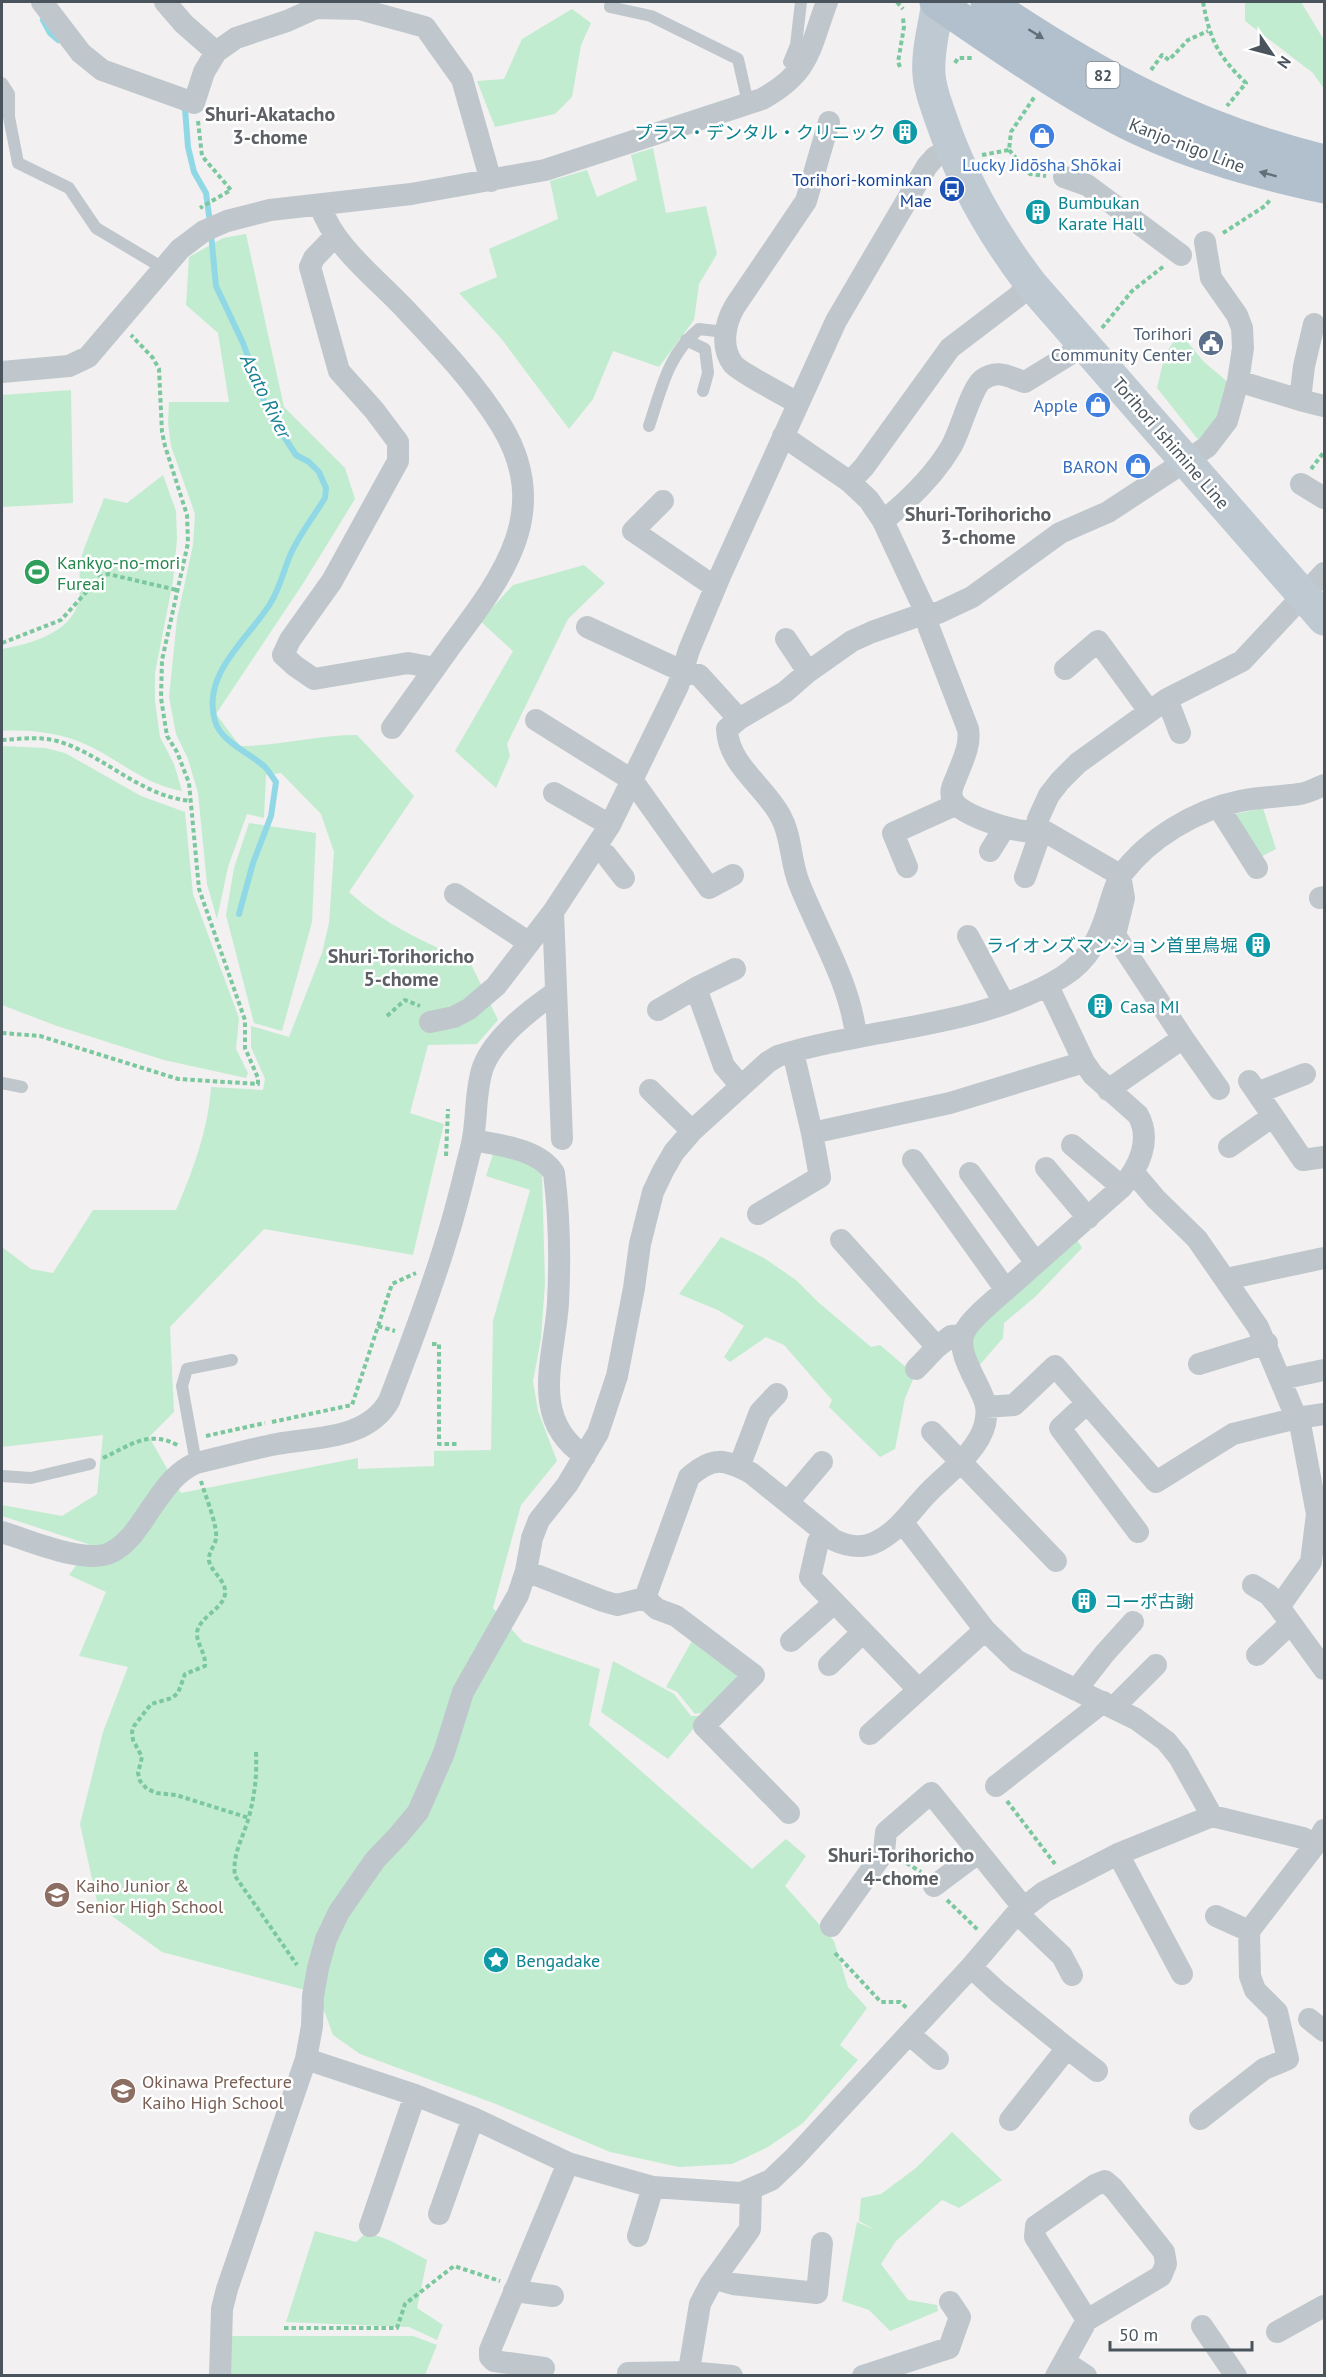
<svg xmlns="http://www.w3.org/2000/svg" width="1326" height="2377" font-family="'PT Sans','Noto Sans JP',sans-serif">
	<rect width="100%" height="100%" fill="#f2f0f0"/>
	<!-- green -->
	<path fill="#c1ecd0" d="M1245,2H1301L1324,40V89L1313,73L1245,21Z
		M572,9L591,23L581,45L572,97L555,114L495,127L477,81L504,79L522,39Z
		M653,148L666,213L706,206L717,254L699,284L694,320L659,367L613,351L593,399L569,429L500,337L459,293L497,277L489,249L558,219L550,181L587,170L597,197L637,180L631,155Z
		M246,234L284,407L345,468L355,499L304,582L216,714L240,746C280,746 318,735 357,735L414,796L349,892C385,925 426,943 470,962L498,1020L477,1044L428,1045L410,1113L444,1124L413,1255L264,1229L170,1327L174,1412L149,1437L181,1493L358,1458V1469L434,1466V1451L491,1450L493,1321L530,1190L486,1176L493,1154L527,1163L542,1173L545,1283L541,1339L533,1381L538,1411L557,1461L521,1505L493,1608L523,1642L600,1669L589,1725L752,1869L786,1839L806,1856L785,1886L834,1941L848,1987L867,2008L840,2045L858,2060L803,2123L768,2147L732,2164L679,2167L610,2152L496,2104L360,2054L333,2035L325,2013L305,1990L162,1952L98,1906L80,1824L103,1732L128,1667L79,1656L106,1592L69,1575L91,1545L2,1516V1505L62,1516L97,1494L103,1435L2,1447V1247L31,1269L53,1273L93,1210H176C193,1171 208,1130 211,1087L263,1090L265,1079L251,1047V1026L289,1037L322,953L329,923L334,852L321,814L281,773L266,775L264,818L247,814L228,867L217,919L207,884L198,793L188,759L176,734L169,697L177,619L193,545L195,514L171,446L168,423L169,402H229L218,333L186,305L189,257L223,238Z
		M1180,333L1204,362L1228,382L1215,428L1200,442L1157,388L1165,354Z
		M71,390L73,503L2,507V395Z
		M163,475L176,511L177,539L173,581L155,673V701L160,737L174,764L182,791C145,785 120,760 87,745C63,733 28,729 2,731V649C30,644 72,633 79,600C81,586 78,572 81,558C87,538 97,518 104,498L127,503Z
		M584,565L605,583L568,619L507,744L510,756L496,788L455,751L513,651L480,621L513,585Z
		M2,746L45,748L65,753L141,796L185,812L193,894L239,1018L236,1049L248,1073L246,1078L164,1060L57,1026L2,1005Z
		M1263,808L1276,849L1257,859L1235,814Z
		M249,823L316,833L312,922L282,1031L254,1023L226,915L234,868Z
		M721,1237L764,1258L796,1280L818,1302L871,1347L880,1345L915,1375L905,1398L895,1449L880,1457L829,1407L832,1400L784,1345L766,1337L730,1362L724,1357L744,1326L718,1310L679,1294Z
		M1076,1238L1082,1248L1035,1297L1004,1323L1003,1338L978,1367L970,1340L985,1316Z
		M693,1639L739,1669L738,1678L709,1711L695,1714L677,1692L666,1687Z
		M613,1661L674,1694L691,1716H704L668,1759L601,1712Z
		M952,2132L1002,2180L959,2208L942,2200L896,2241L881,2264L908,2300L937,2305L938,2311L890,2331L869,2310L842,2301L857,2222L875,2230L859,2221L861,2198L881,2194L916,2168Z
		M315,2231L356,2242L367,2232L391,2241L427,2260L417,2308L443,2325L437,2340L409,2327L286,2322Z
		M227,2336H413L437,2345L425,2375L227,2376Z"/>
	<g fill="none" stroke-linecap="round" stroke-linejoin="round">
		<!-- stream -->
		<path stroke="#91d8e6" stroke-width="6" d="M43,20L50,33L58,40
			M182,107L185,109L188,147L194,172L206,193L210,223
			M211,233L216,286L243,343L268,412L296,455L309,462L319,472L326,488L325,498C314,516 296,539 289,558C283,573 279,590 270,604C248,639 201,674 215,721C221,742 250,753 265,767C269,771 272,777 276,782L271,816L253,863L239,914"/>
		<!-- path -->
		<path stroke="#7bc89f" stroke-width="4" stroke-dasharray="4.5 3" stroke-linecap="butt" d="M897,2L903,9
			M1203,2C1210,40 1218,56 1246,83L1227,106
			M955,63L958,58H972
			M900,67L898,62L904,27L903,18
			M1151,70L1162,55L1169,60L1188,40L1208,31
			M198,121L202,156L231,190L200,208
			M1009,150L1030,174L1046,176
			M982,155L1009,150L1011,132L1035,96
			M1223,233L1265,206L1270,200
			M1102,328L1132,291L1164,266
			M1311,469L1324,452
			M2,643L61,620L100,577L108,574L177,590
			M2,740C20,739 38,736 57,741C105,755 139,796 191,801
			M387,1016L405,1000L420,1006
			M2,1033L40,1036L178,1079L258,1084V1078L245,1048V1020L199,889L189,783L177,752L167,736L161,698L162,660L188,543L187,515L165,446L162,432L159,369L153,358L131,335
			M446,1156L448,1109
			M378,1326L395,1331
			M432,1344H439V1444H458
			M272,1422L352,1405L392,1284L416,1273
			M206,1436L265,1423
			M103,1458C131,1445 149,1429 179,1446
			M201,1481C205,1495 218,1526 216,1539C214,1547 208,1553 209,1561C212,1573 227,1581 225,1594C223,1610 196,1618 197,1635C198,1646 206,1654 205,1666L185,1674L178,1693L172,1698L151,1704L134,1726L132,1732L133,1740L142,1757L138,1773L140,1781L147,1789L157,1793L176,1795L249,1818
			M256,1752C257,1776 255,1793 249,1817C243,1838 232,1854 235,1876L297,1965
			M1007,1801L1055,1864
			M900,1859L921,1872
			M947,1900L978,1930
			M835,1953L881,2002H900L907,2008
			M284,2328H397L405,2304L454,2266L500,2281"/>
		<!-- lane -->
		<path stroke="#bfc7cd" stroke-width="12" d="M611,2L610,7L651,16L738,59L748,103
			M801,2L796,45L789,62L801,68
			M2,83L9,94V117L18,163L69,188L96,228L163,268
			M686,340L705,349L708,373L703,391
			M649,426C661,390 668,354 699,329L725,332
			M2,1083L22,1087
			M196,1463L182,1386L187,1369L232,1360
			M2,1476L31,1478L90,1464"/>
		<!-- street -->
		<path stroke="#bfc7cd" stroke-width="22" d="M42,2L81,53L102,70L194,103L204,72L216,52L236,38L287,21L316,8L359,9L425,27L462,79L491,181
			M165,2L184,24L216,52
			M1064,177L1087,185L1181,255
			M320,205C333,246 376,278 405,309C439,345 475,383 501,425C553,510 504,575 453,643C433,671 412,700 392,728
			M335,236L314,258L310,267L339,371L374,410L398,442V461L332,581L290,640L283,655L295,666L314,679L408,663L435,668
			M2,372L69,366L88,357L180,249L204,231L227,221L270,210L411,194L545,170L762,99C811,72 809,49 827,2
			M1238,381L1300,400L1304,366L1314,324
			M1300,400L1324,406
			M798,403C787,397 738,371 733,364C720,347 725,323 735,306L806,201L829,122
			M783,436L850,482L869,500L883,521L926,613L929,628L968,729C971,746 962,762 956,778C953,785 949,792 953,800C959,815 1008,829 1024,831C1032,832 1037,829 1046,832L1120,875L1124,898L1115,935L1183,1038L1108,1090
			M850,482L864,467L950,348L1017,297L1031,284
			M1301,484L1324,498
			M663,501L633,531L715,587
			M883,521C909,500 934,476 951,447C960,432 971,389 982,380C998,368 1010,378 1025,382L1085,345
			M587,627L682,671L699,675L739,719
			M786,639L808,672
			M1065,669L1098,641L1149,711
			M1167,699L1180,733
			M536,720L632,780L709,888L733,875
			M554,793L610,825
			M1219,808L1257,868
			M596,848L606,855L624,878
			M990,851L1005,827
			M907,867L893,833L955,805
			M1025,877L1039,837L1036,829L1038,819L1049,795L1060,781L1078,763L1167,699L1242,661L1324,573
			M455,894L528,942
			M1320,898L1324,897
			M553,912L562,1139
			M968,936L1004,1003
			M696,988L735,969
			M658,1010L696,988L724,1066L741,1086
			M430,1022L454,1017L469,1009L496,986L553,912L610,825L678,686L689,650L720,576L836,321L927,166L935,157L952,149
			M856,1036C850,982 818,932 799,883C790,861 792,837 781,817C766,787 728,765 727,729L739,719L785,692L808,672L852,641L872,632L926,613H938L972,597L1060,533L1108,512L1207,447L1227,421L1238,381L1243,348L1242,328L1237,315L1211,278L1205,242
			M1183,1038L1219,1089
			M793,1052L812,1133L950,1103L1084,1062
			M1249,1081L1303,1160L1324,1157
			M650,1090L692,1131
			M1257,1093L1305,1074
			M473,1140C499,1145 539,1149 554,1173C559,1212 560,1263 558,1303C555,1356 528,1419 585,1456
			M1072,1145L1122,1187
			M1229,1147L1273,1116
			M913,1160L1006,1290
			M1046,1168L1088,1218
			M970,1173L1036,1263
			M1134,1173L1156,1199L1197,1239L1258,1327L1301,1429L1317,1514L1311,1562L1279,1607L1324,1669
			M758,1214L820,1177L812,1133
			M841,1240L937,1347L951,1336L963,1335
			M1226,1279L1324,1258
			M1199,1364L1267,1343
			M916,1369L937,1347
			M1281,1379L1324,1370
			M1087,1403L1060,1428L1138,1532
			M986,1407L1014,1405L1055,1366L1156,1482L1233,1434L1297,1418L1324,1414
			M932,1432L1056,1561
			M739,1467L760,1412L777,1394
			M788,1502L822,1462
			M903,1523L985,1630L1017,1661L1136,1719L1166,1741L1179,1757L1212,1816
			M2,1532C28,1540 87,1566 112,1552C131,1542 142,1521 154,1504C166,1487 176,1472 196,1463C223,1457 250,1449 277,1444C315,1437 367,1440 389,1401C409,1348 430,1295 446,1241C456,1211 463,1179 471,1148C478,1122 474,1093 483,1067C494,1038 531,1009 556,992
			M824,1533L818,1542L810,1577L918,1689
			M526,1571L603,1601L617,1605L645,1598L689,1477C713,1456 724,1459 751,1473L834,1540C849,1547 863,1549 878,1541C899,1530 911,1511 927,1494C946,1474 978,1452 985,1424C986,1419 987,1411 986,1406C982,1386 955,1354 964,1333C968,1323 977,1316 984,1309L1122,1187C1139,1167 1152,1140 1138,1115L1093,1075L1084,1062L1048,986
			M1253,1585L1269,1595L1279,1607
			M645,1598L657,1609L676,1616L754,1675L704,1726L789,1813
			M791,1641L834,1603
			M1257,1655L1290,1624
			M829,1665L863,1632
			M1076,1690L1105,1653L1133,1622
			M1114,1707L1156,1665
			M870,1734L985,1630
			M996,1786L1103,1702
			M1118,1854L1182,1974
			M934,1886L978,1853
			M1017,1913L1062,1956L1072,1975
			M1216,1916L1249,1931
			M831,1926L884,1852L886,1832L931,1793L1023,1907
			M971,1967L998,1992L1067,2048L1010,2120
			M1309,2019L1324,2031
			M909,2034L938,2059
			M1067,2048L1097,2071
			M306,2059L415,2095L473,2118L568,2163L653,2187L741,2193L771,2180L795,2157L971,1967L1017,1913L1044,1892L1118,1854L1212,1816L1303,1838L1315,1845L1324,1830
			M1200,2119L1264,2069L1288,2059L1277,2012L1255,1990L1250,1976L1249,1931L1315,1845
			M439,2214L473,2118
			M370,2226L415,2095
			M638,2236L653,2187
			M715,2279L733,2284L817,2293L822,2243
			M514,2291L553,2296
			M1202,2326L1236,2376
			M1277,2332L1324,2306
			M1065,2362L1086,2376
			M544,2368L494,2361L490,2357V2350L568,2163
			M628,2373L689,2372L732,2376
			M220,2376L222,2309L227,2289L306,2059L312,2026L313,1996L318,1968L326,1939L339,1912L375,1860L398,1836L418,1812L444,1753L463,1692L518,1595L526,1571L532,1538L539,1520L567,1485L598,1433L617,1376L634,1288L640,1244L653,1192L663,1171L674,1152L692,1131L768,1062L778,1056C870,1027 980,1028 1062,977C1091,959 1101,934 1110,903C1113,893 1116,882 1122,874C1149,838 1196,810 1240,801C1260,797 1279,797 1299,794C1308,793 1316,788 1324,785
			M688,2376L700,2304L710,2285L750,2229L751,2190
			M863,2376L949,2348L960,2317L950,2302
			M1056,2376L1087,2320L1161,2276L1166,2264L1164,2252L1114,2189L1105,2181L1095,2185L1036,2226L1035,2237L1087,2320"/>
		<!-- secondary -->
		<path stroke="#bec9d2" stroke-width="33" d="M938,2C935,25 927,50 929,75C930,90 936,104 941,119C962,180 992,233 1031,284L1324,619"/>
		<!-- primary -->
		<path stroke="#b1c0cc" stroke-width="33" d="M936,2C998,44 1069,95 1137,128C1196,156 1261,173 1324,187
			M987,2C1097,76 1194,129 1324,161"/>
	</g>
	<!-- one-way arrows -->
	<defs><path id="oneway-solid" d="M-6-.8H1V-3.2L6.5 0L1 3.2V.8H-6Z" transform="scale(1.5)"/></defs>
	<g fill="#636f78">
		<use href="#oneway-solid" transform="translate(1036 34) rotate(32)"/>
		<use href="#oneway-solid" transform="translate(1268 174) rotate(-165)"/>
	</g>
	<!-- icons -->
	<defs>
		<g id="building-disc" transform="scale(1.35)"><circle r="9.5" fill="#0f9aa8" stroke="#fff"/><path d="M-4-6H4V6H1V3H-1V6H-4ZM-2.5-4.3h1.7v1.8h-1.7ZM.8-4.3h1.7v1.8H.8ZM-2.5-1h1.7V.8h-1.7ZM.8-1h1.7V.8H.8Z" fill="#fff"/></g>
		<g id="shop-disc" transform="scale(1.35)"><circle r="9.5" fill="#3f7fe0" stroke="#fff"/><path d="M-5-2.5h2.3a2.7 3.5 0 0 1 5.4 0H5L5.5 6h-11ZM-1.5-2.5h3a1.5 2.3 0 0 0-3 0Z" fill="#fff"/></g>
		<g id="bus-disc" transform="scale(1.35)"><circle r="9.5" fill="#1a4fb4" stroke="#fff"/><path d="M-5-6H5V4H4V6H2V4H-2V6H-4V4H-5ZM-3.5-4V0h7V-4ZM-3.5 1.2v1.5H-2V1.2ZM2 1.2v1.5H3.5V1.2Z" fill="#fff"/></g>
		<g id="civic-disc" transform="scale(1.35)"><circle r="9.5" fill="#5c6f8a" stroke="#fff"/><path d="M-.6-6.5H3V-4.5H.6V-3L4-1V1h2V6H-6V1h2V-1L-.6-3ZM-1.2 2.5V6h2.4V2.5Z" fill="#fff"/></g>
		<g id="stadium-disc" transform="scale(1.35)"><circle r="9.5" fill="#2e9e5b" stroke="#fff"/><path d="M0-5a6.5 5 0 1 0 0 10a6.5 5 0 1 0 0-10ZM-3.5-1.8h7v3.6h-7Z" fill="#fff"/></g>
		<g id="school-disc" transform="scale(1.35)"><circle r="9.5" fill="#8d6e63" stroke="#fff"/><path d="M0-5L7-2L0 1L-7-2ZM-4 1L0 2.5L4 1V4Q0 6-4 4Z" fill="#fff"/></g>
		<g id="sight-disc" transform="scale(1.35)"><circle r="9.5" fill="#0f9aa8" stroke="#fff"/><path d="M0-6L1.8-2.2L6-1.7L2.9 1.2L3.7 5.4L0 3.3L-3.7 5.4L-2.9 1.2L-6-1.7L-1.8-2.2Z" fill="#fff"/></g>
	</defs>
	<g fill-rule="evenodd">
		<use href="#building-disc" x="905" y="132"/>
		<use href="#shop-disc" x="1042" y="136"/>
		<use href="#bus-disc" x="952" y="189"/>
		<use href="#building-disc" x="1038" y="212"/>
		<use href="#civic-disc" x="1211" y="343"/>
		<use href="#shop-disc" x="1098" y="405"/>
		<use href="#shop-disc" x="1138" y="466"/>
		<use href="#stadium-disc" x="37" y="572"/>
		<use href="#building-disc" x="1258" y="945"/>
		<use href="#building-disc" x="1100" y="1006"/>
		<use href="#building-disc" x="1084" y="1601"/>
		<use href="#school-disc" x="57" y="1895"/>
		<use href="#sight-disc" x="496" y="1960"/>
		<use href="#school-disc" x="123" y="2091"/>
	</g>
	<g text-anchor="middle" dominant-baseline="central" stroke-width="5" stroke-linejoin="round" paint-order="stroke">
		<!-- shield labels -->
		<rect fill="#fff" stroke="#80878d" stroke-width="1.5" x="1086.5" y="62" width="33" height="26" rx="4.5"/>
		<g font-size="16" font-weight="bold" fill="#49545c">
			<text x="1103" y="75">82</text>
		</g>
		<!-- culture labels -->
		<g font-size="18" fill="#0d838f" stroke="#fff" text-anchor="start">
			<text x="886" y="132" text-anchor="end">プラス・デンタル・クリニック</text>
			<text x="1058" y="202">Bumbukan<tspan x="1058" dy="21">Karate Hall</tspan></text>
			<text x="1238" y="945" text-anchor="end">ライオンズマンション首里鳥堀</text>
			<text x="1120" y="1006">Casa MI</text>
			<text x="1104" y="1601">コーポ古謝</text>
			<text x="516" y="1960">Bengadake</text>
		</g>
		<!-- street labels -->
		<g font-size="18" fill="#49545c" stroke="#fff">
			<text transform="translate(1187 145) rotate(21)">Kanjo-nigo Line</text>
			<text transform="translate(1171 443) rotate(49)">Torihori Ishimine Line</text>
		</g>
		<!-- shop labels -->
		<g font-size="18" fill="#366cbe" stroke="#fff" text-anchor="end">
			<text x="1042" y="164" text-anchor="middle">Lucky Jidōsha Shōkai</text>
			<text x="1078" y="405">Apple</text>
			<text x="1118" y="466">BARON</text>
		</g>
		<!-- transit labels -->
		<g font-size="18" fill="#164399" stroke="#fff" text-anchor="end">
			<text x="932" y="179">Torihori-kominkan<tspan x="932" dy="21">Mae</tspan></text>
		</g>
		<!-- service labels -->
		<g font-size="18" fill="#4e5e75" stroke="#fff" text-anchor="end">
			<text x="1192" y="333">Torihori<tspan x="1192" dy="21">Community Center</tspan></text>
		</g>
		<!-- leisure labels -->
		<g font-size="18" fill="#27864d" stroke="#fff" text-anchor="start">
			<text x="57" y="562">Kankyo-no-mori<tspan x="57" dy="21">Fureai</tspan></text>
		</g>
		<!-- education labels -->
		<g font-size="18" fill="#785e54" stroke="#fff" text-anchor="start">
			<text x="76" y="1885">Kaiho Junior &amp;<tspan x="76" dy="21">Senior High School</tspan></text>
			<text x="142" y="2081">Okinawa Prefecture<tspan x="142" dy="21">Kaiho High School</tspan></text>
		</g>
		<!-- neighbourhood labels -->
		<g font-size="20" font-weight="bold" fill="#5c6064" stroke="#fff">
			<text x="270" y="114">Shuri-Akatacho<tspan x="270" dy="23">3-chome</tspan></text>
			<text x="978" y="514">Shuri-Torihoricho<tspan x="978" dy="23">3-chome</tspan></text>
			<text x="401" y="956">Shuri-Torihoricho<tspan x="401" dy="23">5-chome</tspan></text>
			<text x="901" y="1855">Shuri-Torihoricho<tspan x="901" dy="23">4-chome</tspan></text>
		</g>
		<!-- water labels -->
		<g font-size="20" font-style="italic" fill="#167f94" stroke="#fff">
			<text transform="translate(266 396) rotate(64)">Asato River</text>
		</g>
	</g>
	<!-- border -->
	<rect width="1326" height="2377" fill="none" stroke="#49545c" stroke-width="6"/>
	<!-- north arrow -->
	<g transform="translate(1272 54) rotate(125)" stroke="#ffffff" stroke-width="4.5" paint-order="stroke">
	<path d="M0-4.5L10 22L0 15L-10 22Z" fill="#49545c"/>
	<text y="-9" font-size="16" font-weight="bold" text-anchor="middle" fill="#49545c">N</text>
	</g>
	<!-- scale -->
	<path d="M1110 2341v9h142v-9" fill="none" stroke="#49545c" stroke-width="3"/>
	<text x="1119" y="2341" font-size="18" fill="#49545c" stroke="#ffffff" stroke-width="4.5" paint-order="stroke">50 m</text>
</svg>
